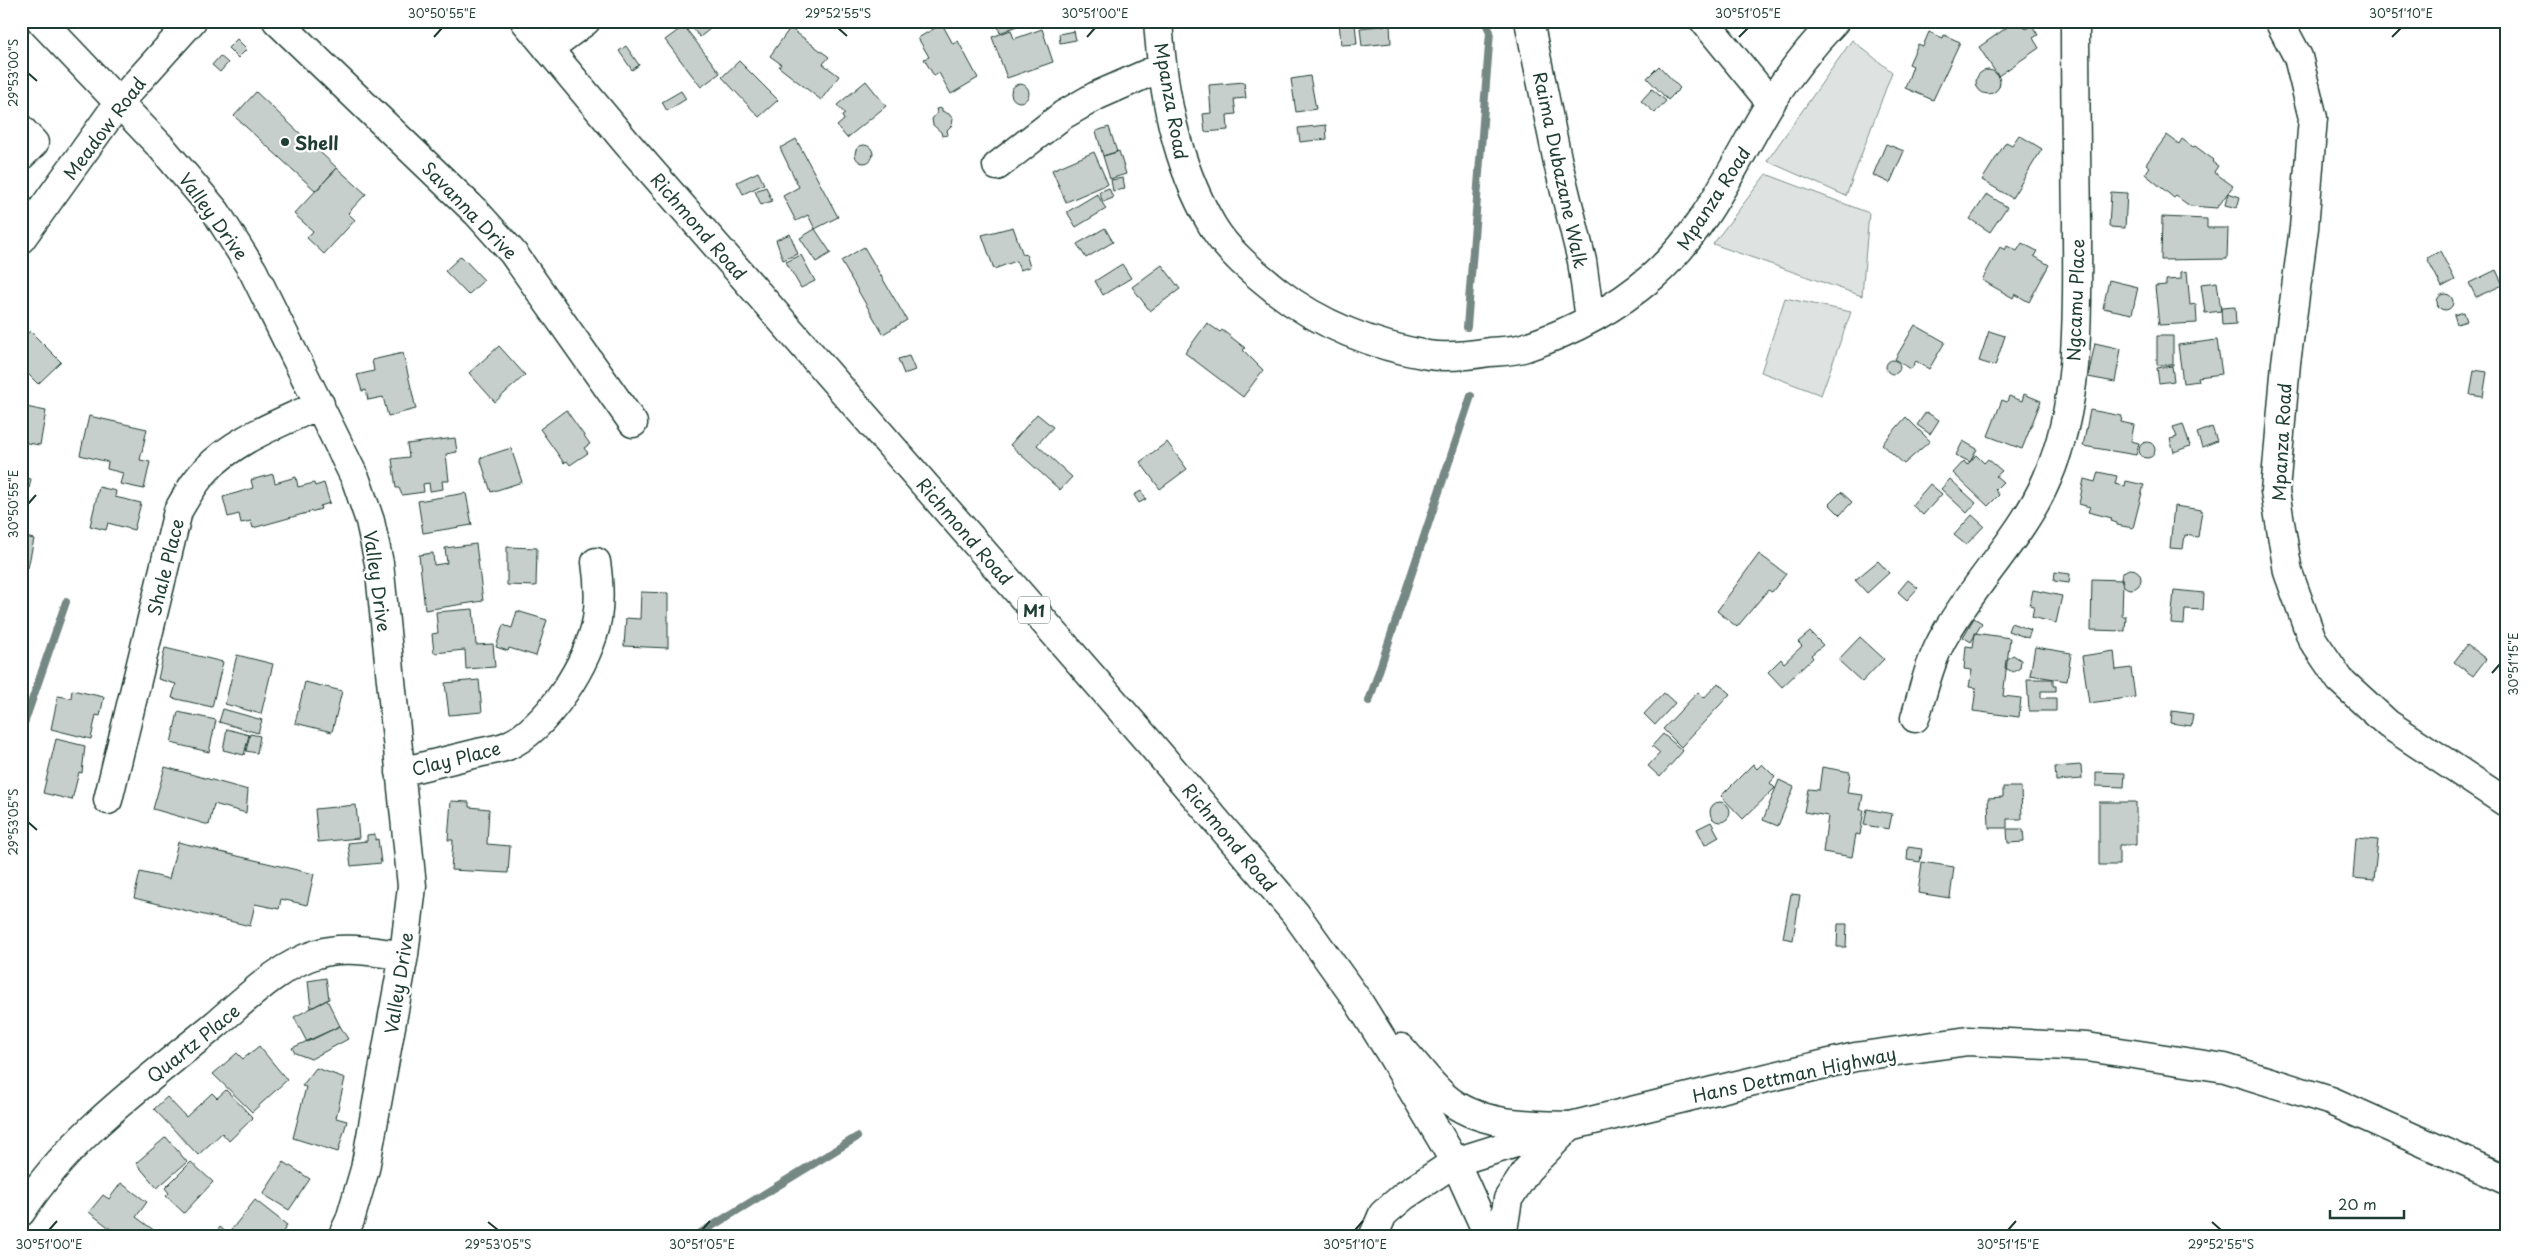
<svg xmlns="http://www.w3.org/2000/svg" width="2528" height="1258" font-family="'Playpen Sans',sans-serif">
	<rect width="100%" height="100%" fill="#fff"/>
	<filter id="ink" filterUnits="userSpaceOnUse"><feTurbulence type="fractalNoise" baseFrequency=".02" numOctaves="2"/><feDisplacementMap in="SourceGraphic" scale="10" xChannelSelector="R" yChannelSelector="G"/><feConvolveMatrix kernelMatrix="1 2 1 2 8 2 1 2 1" color-interpolation-filters="sRGB"/></filter>
	<g filter="url(#ink)">
		<!-- green -->
		<path fill="#dee3e2" stroke="#7e908b" d="M1852,40L1892,72L1846,196L1767,161Z
			M1766,174L1869,213L1862,296L1713,244Z
			M1785,298L1851,312L1821,395L1761,372Z"/>
		<g fill="none" stroke-linecap="round" stroke-linejoin="round">
			<!-- stream -->
			<path stroke="#758883" stroke-width="8" d="M1467,327L1490,32L1485,21
				M1369,701L1471,396
				M21,732L66,602
				M694,1237L857,1137"/>
		</g>
		<!-- building -->
		<path fill="#c7cfcc" stroke="#1f3d34" d="M700,21H703L710,29L700,37L692,28Z
			M728,21H742L734,28Z
			M996,21H1029L1000,33Z
			M1339,21H1373L1355,23L1357,44L1341,45Z
			M2016,21H2021L2026,29L2032,25L2038,35L2033,38L2039,48L1998,76L1979,47Z
			M942,24L953,44L958,41L978,78L951,94L939,73L934,76L924,59L929,57L918,38Z
			M1390,25L1391,43L1362,46L1360,28Z
			M684,26L720,73L701,87L665,40Z
			M790,28L829,57L823,64L839,76L821,100L779,67L781,64L770,56Z
			M1042,29L1053,62L1007,78L992,37L1011,30L1014,39Z
			M1074,31L1076,40L1060,43L1059,34Z
			M1929,32L1943,38L1944,35L1960,42L1933,100L1905,88L1913,66L1909,64L1918,44L1923,46Z
			M237,39L247,49L238,58L228,48Z
			M626,46L639,65L632,70L619,51Z
			M220,56L228,63L220,72L212,65Z
			M739,61L778,100L759,117L722,77Z
			M1659,66L1680,88L1668,100L1647,78Z
			M1976 82a12 12 0 1 1 24 0a12 12 0 1 1-24 0Z
			M1310,76L1316,109L1296,112L1291,79Z
			M866,81L886,106L847,138L837,126L844,120L842,116L845,114L837,105Z
			M1244,82L1246,98L1234,99L1236,114L1227,115L1228,130L1205,132L1203,114L1211,113L1209,85Z
			M1011 93a9 9 0 1 1 18 0a9 9 0 1 1-18 0Z
			M1652,89L1666,101L1655,113L1641,101Z
			M681,91L686,99L667,111L662,102Z
			M256,92L337,168L316,191L234,116Z
			M942,108V111L949,114L953,119L952,125L947,130L948,135L942,136L941,132L933,125L932,119L937,113L936,109Z
			M1326,125L1327,139L1300,142L1298,128Z
			M1109,127L1117,152L1103,156L1096,131Z
			M2019,135L2042,149L2012,198L1982,180L2006,142L2012,145Z
			M2167,135L2179,144L2182,139L2193,147L2195,146L2214,160L2212,162L2218,166L2214,172L2233,186L2217,208L2190,206L2176,196L2174,198L2145,174L2150,167L2146,164Z
			M796,139L838,217L815,229L808,215L796,221L783,196L799,187L780,148Z
			M1886,144L1904,151L1890,183L1873,175Z
			M855 154a9 9 0 1 1 18 0a9 9 0 1 1-18 0Z
			M1119,151L1126,174L1110,179L1103,156Z
			M1094,152L1108,184L1066,202L1052,170Z
			M337,168L366,194L348,213L355,220L324,254L307,238L313,231L294,214Z
			M758,172L764,184L743,194L737,182Z
			M1123,178L1125,189L1113,191L1111,180Z
			M766,187L772,201L761,205L755,191Z
			M1109,188L1113,198L1103,202L1099,192Z
			M2111,192L2127,193L2125,228L2109,227Z
			M2228,193L2240,197L2237,208L2225,205Z
			M1097,194L1106,209L1076,227L1067,212Z
			M1987,194L2007,207L1990,232L1970,219Z
			M2162,217L2207,219V228H2228L2227,259L2161,260Z
			M1013,227L1023,255L1026,254L1030,267L1020,270L1016,261L994,269L982,235Z
			M1105,228L1113,242L1086,258L1077,244Z
			M815,229L831,253L816,262L800,238Z
			M790,234L798,254L783,260L776,240Z
			M2022,243L2037,251L2034,256L2049,265L2029,302L2015,294L2013,298L1982,280L2000,247L2005,250L2007,246L2017,251Z
			M864,247L907,320L883,334L841,261Z
			M2440,251L2455,280L2442,287L2427,258Z
			M801,255L815,281L801,288L786,262Z
			M461,256L484,280L468,295L445,271Z
			M1122,264L1131,278L1103,295L1095,281Z
			M1162,265L1180,289L1150,311L1132,287Z
			M2496,270L2503,285L2476,297L2469,283Z
			M2187,271L2190,305L2196,304L2197,323L2159,325L2155,286L2166,285V280L2181,279V272Z
			M2109,280L2138,287L2132,314L2103,308Z
			M2217,282L2221,311L2205,313L2201,284Z
			M2437 302a8 8 0 1 1 16 0a8 8 0 1 1-16 0Z
			M2235,307L2236,324L2222,325L2221,308Z
			M2464,312L2467,321L2457,324L2454,315Z
			M1207,323L1220,332L1222,330L1245,348L1243,350L1263,370L1243,397L1185,353Z
			M1915,325L1945,342L1929,369L1916,361L1911,369L1895,359Z
			M30,331L61,362L38,384L21,367V340Z
			M1989,331L2005,336L1995,366L1979,361Z
			M2157,336H2173V365H2157Z
			M2217,340L2222,374L2198,377L2199,381L2183,383L2178,345Z
			M2095,343L2121,349L2115,382L2088,377Z
			M499,346L525,375L495,402L469,373Z
			M403,353L416,409L388,416L383,397L368,400L366,390L362,391L357,375L374,371L372,360Z
			M909,356L915,370L904,374L898,359Z
			M1886 367a7 7 0 1 1 14 0a7 7 0 1 1-14 0Z
			M2172,366L2174,381L2159,383L2157,368Z
			M2474,370L2487,372L2483,397L2470,395Z
			M2024,394L2041,401L2022,449L1988,436L2002,400L2007,402L2009,396L2022,401Z
			M21,406L46,411L40,445L21,442Z
			M566,410L590,444L584,448L588,453L570,465L567,461L564,463L540,429Z
			M2090,410L2122,416L2121,422L2134,425L2131,441L2139,443L2136,455L2083,446Z
			M1926,412L1939,420L1930,434L1917,425Z
			M1037,414L1053,427L1037,445L1072,477L1060,490L1010,445Z
			M89,416L147,429L140,460L150,462L144,489L120,484L123,473L107,469L108,462L80,455Z
			M1906,417L1930,441L1904,464L1882,444Z
			M2183,424L2190,446L2174,452L2170,439L2177,437L2173,427Z
			M2212,427L2217,441L2202,447L2197,433Z
			M455,438L457,452L446,454L449,481H442L443,489L430,491L429,483L423,484L424,492L402,495L399,488H396L392,459L409,457L407,444Z
			M1963,441L1977,449L1970,462L1956,455Z
			M2139 450a8 8 0 1 1 16 0a8 8 0 1 1-16 0Z
			M1167,442L1187,469L1160,489L1140,462Z
			M511,448L522,482L491,492L480,458Z
			M1976,455L1984,463L1988,459L2002,471L1996,476L2003,482L1995,490L1999,495L1988,506L1953,473L1964,461L1967,465Z
			M2098,472L2117,476L2115,484L2125,486L2126,481L2144,485L2133,528L2117,525V523L2111,521L2112,518L2088,512L2090,507L2079,504L2084,479L2095,482Z
			M273,474L275,483L296,477L298,487L314,483L315,486L324,483L330,503L320,506L321,509L253,528L251,521L241,523L239,514L228,517L223,497L253,488L251,480Z
			M21,477L31,479L24,512L21,511Z
			M1950,479L1976,503L1967,513L1941,489Z
			M1930,484L1942,494L1923,515L1912,505Z
			M99,487L116,491L115,497L141,503L134,530L108,523L106,530L90,526Z
			M1141,491L1146,499L1139,503L1134,495Z
			M1841,492L1852,502L1840,515L1829,504Z
			M466,493L472,525L423,533L418,501Z
			M2174,506L2202,510L2198,537L2185,535L2183,549L2170,548Z
			M1972,515L1984,526L1966,545L1954,535Z
			M21,536L34,539L28,568L21,567Z
			M476,544L483,601L425,610L419,555L433,553L434,565L447,563L445,548Z
			M507,547L537,548L536,586L507,585Z
			M1759,554L1786,574L1772,592L1768,590L1737,627L1717,611Z
			M1878,561L1889,573L1867,593L1855,580Z
			M2121 579a10 10 0 1 1 20 0a10 10 0 1 1-20 0Z
			M2055,572L2070,574L2069,583L2054,581Z
			M2092,579L2123,580L2122,616H2126L2125,631L2091,630Z
			M1908,580L1918,588L1907,600L1898,592Z
			M2033,590L2062,596L2056,623L2032,617L2034,606L2030,605Z
			M2174,590L2204,593L2203,610L2185,609L2184,624L2171,623Z
			M641,592L668,593V648L624,646L626,618L640,619Z
			M473,609L476,645L493,644L495,667L466,669L465,650L434,653L432,634L438,633L436,612Z
			M517,611L547,620L536,656L509,648L508,651L496,647L503,625L512,628Z
			M1974,618L1982,623L1971,642L1963,637Z
			M2011,623L2031,630L2028,638L2008,631Z
			M1810,632L1823,645L1811,655L1813,658L1782,687L1768,672L1781,659L1784,663L1802,646L1798,642Z
			M1975,633L2010,638L2003,696L2021,698L2019,717L1973,711L1976,688L1969,687L1972,670L1964,669L1966,646L1973,647Z
			M1860,637L1884,659L1862,682L1838,660Z
			M2467,645L2486,659L2473,676L2454,662Z
			M2035,647L2071,653L2067,681L2030,675Z
			M165,648L223,662L212,707L172,698L176,684L158,679Z
			M2114,651L2116,670L2131,668L2135,697L2089,703L2082,656Z
			M237,655L273,664L261,714L225,704Z
			M2013,655L2021,660L2020,668L2013,672L2005,668L2006,660Z
			M2027,679H2053V686H2056V691H2041V698H2056V711H2029Z
			M479,680L482,712L449,715L445,683Z
			M305,682L342,691L332,732L295,723Z
			M1718,683L1730,694L1681,747L1663,729L1698,692L1704,698Z
			M72,690L104,697L100,716L96,715L91,739L51,729L58,696L71,698Z
			M1664,693L1675,703L1655,725L1644,714Z
			M223,709L262,720L258,733L219,722Z
			M2172,711L2193,714L2191,726L2171,723Z
			M178,712L216,720L209,752L171,743Z
			M227,729L249,735L244,755L223,750Z
			M250,734L260,736L257,753L246,751Z
			M1663,734L1683,751L1660,777L1648,766L1660,753L1652,746Z
			M56,739L85,746L82,773L79,772L72,800L43,793Z
			M1753,764L1757,769L1762,764L1775,777L1770,783L1775,788L1743,819L1721,796Z
			M2081,765L2082,779L2056,781L2055,767Z
			M165,767L248,790L246,813L214,804L209,825L153,809Z
			M1822,767L1850,772L1847,793L1863,795L1860,810H1864L1860,835L1856,834L1852,857L1823,852L1828,816L1804,812L1808,789L1819,790Z
			M2096,772L2125,773L2124,787L2096,786Z
			M1779,780L1794,787L1778,826L1763,820Z
			M2003,787H2021L2022,819H2007V828H1989L1988,798L2003,797Z
			M451,801L469,802V807L489,809L487,844L510,846L508,873L451,870L453,840H448Z
			M1710 812a10 10 0 1 1 20 0a10 10 0 1 1-20 0Z
			M2099,802H2136V845H2119V865H2099Z
			M356,805L359,838L318,842L315,809Z
			M1867,809L1892,814L1889,829L1864,825Z
			M1711,822L1719,837L1705,845L1697,829Z
			M2007,829H2023L2024,842L2008,843Z
			M375,834V840L378,839L381,863L351,866L348,843L367,841V835Z
			M2356,838L2378,840L2374,880L2353,878Z
			M178,842L314,874L307,905L281,899L279,909L255,904L250,926L134,898L140,872L169,879Z
			M1908,847L1922,849L1920,862L1907,860Z
			M1922,862L1954,867L1950,898L1918,893Z
			M1791,894L1800,895L1793,940L1783,938Z
			M1838,924H1847L1846,947H1837Z
			M326,978L329,999L311,1008L308,981Z
			M327,1000L340,1026L307,1042L294,1017Z
			M340,1026L348,1039L311,1059L295,1053L292,1048Z
			M259,1046L287,1080L252,1112L213,1074L237,1053L243,1059Z
			M316,1068L345,1078L336,1118L347,1121L338,1152L293,1138L306,1087L302,1086Z
			M226,1090L253,1118L229,1141L222,1133L198,1155L154,1109L167,1097L186,1117L212,1093L217,1098Z
			M166,1137L187,1162L157,1188L136,1163Z
			M191,1162L213,1182L184,1213L166,1196L169,1193L165,1188Z
			M284,1162L310,1179L289,1210L263,1194Z
			M121,1183L147,1202L136,1217L163,1237H117V1234L89,1212L103,1195L109,1199Z
			M255,1200L287,1225L280,1237H213L220,1227L228,1234Z
			M190,1229L200,1237H184Z"/>
		<g fill="none" stroke-linecap="round" stroke-linejoin="round">
			<!-- minor casing -->
			<g stroke="#1f3d34" stroke-width="31">
				<path id="minor" d="M41,21L162,148L216,212L253,271L356,480L370,521L379,563L412,886L404,955L365,1169L350,1220L342,1237
					M277,21L477,213L513,253L633,423
					M1158,21C1163,92 1175,162 1212,225C1228,252 1252,271 1277,291C1319,324 1374,346 1428,355C1448,358 1471,355 1490,352C1502,351 1515,351 1526,347C1571,332 1616,308 1652,277C1707,229 1734,163 1771,102C1790,73 1811,46 1835,21
					M1529,21L1558,163L1582,261L1590,319
					M1704,21L1771,103
					M2279,21L2298,57L2313,118L2304,228L2286,363L2275,491L2288,572L2312,639L2340,680L2388,724L2507,803
					M548,49L586,21
					M21,129L34,143L21,156
					M997,166L1063,115L1096,96L1162,67
					M21,239L120,101L192,21
					M1915,718C1924,689 1930,659 1946,633C1975,582 2025,532 2047,479C2082,398 2077,307 2077,222C2076,155 2075,88 2075,21
					M400,772C424,766 449,760 474,754C484,751 497,750 507,746C547,729 590,661 597,619C600,599 599,582 596,562
					M108,800L178,511C186,497 194,482 206,470C236,438 282,423 320,404
					M21,1212C70,1136 146,1082 215,1025C246,999 278,966 317,954C344,945 377,953 404,955
					M1373,1237L1383,1214L1404,1196L1455,1162L1570,1126L1733,1086L1855,1057L1968,1041L2087,1047L2225,1068L2331,1101L2507,1180"/>
			</g>
			<!-- highway casing -->
			<g stroke="#1f3d34" stroke-width="31">
				<path id="highway" d="M525,21L626,142L1149,742L1295,913L1358,1001L1391,1054L1455,1162L1489,1237
					M1401,1048C1416,1064 1429,1083 1445,1097C1478,1126 1530,1125 1570,1126
					M1502,1237L1508,1199L1527,1170L1570,1126"/>
			</g>
			<!-- minor -->
			<use href="#minor" stroke="#fff" stroke-width="28"/>
			<!-- highway -->
			<use href="#highway" stroke="#fff" stroke-width="28"/>
		</g>
	</g>
	<!-- ticks -->
	<path fill="none" stroke="#1f3d34" stroke-width="2" d="M838,28L847,36M434,37L442,28M1087,37L1095,28M1739,37L1748,28M2392,37L2401,28M28,73L37,81M28,504L36,495M2492,673L2500,664M28,822L37,830M488,1222L498,1230M2212,1222L2221,1230M49,1230L57,1221M702,1230L710,1221M1355,1230L1363,1221M2008,1230L2016,1221"/>
	<!-- markers -->
	<circle fill="#1f3d34" stroke="#fff" stroke-width="2" cx="285" cy="142" r="5"/>
	<g text-anchor="middle" dominant-baseline="central" stroke-width="4.5" stroke-linejoin="round" paint-order="stroke">
		<!-- shield labels -->
		<rect fill="#fff" stroke="#627771" stroke-width="1" x="1018" y="596.5" width="32" height="27" rx="4"/>
		<g font-size="16" font-weight="bold" fill="#1f3d34">
			<text x="1034" y="610">M1</text>
		</g>
		<!-- street labels -->
		<g font-size="18" fill="#1f3d34" stroke="#fff">
			<text transform="translate(1172 101) rotate(80)">Mpanza Road</text>
			<text transform="translate(104 128) rotate(-53)">Meadow Road</text>
			<text transform="translate(1561 170) rotate(78)">Raima Dubazane Walk</text>
			<text transform="translate(1713 198) rotate(-57)">Mpanza Road</text>
			<text transform="translate(470 210) rotate(46)">Savanna Drive</text>
			<text transform="translate(214 216) rotate(54)">Valley Drive</text>
			<text transform="translate(699 226) rotate(49)">Richmond Road</text>
			<text transform="translate(2075 300) rotate(-88)">Ngcamu Place</text>
			<text transform="translate(2281 442) rotate(-87)">Mpanza Road</text>
			<text transform="translate(965 531) rotate(49)">Richmond Road</text>
			<text transform="translate(165 567) rotate(-76)">Shale Place</text>
			<text transform="translate(378 581) rotate(82)">Valley Drive</text>
			<text transform="translate(456 758) rotate(-14)">Clay Place</text>
			<text transform="translate(1230 837) rotate(50)">Richmond Road</text>
			<text transform="translate(398 983) rotate(-81)">Valley Drive</text>
			<text transform="translate(193 1043) rotate(-39)">Quartz Place</text>
			<text transform="translate(1794 1074) rotate(-12)">Hans Dettman Highway</text>
		</g>
		<!-- poi labels -->
		<g font-size="18" font-weight="bold" fill="#1f3d34" stroke="#fff" text-anchor="start">
			<text x="295" y="142">Shell</text>
		</g>
	</g>
	<!-- margin -->
	<rect width="2528" height="1258" fill="none" stroke="#fff" stroke-width="55"/>
	<!-- scale -->
	<path d="M2330 1210v8h74v-8" fill="none" stroke="#1f3d34" stroke-width="2.5"/>
	<text x="2338" y="1210" font-size="15" fill="#1f3d34" stroke="#ffffff" stroke-width="4" paint-order="stroke">20 m</text>
	<rect x="28" y="28" width="2472" height="1202" fill="none" stroke="#1f3d34" stroke-width="2"/>
	<g font-size="12" text-anchor="middle" fill="#1f3d34">
		<text x="442" y="18">30°50'55"E</text>
		<text x="838" y="18">29°52'55"S</text>
		<text x="1095" y="18">30°51'00"E</text>
		<text x="1748" y="18">30°51'05"E</text>
		<text x="2401" y="18">30°51'10"E</text>
		<text transform="translate(14 73) rotate(-90)" y="4">29°53'00"S</text>
		<text transform="translate(14 504) rotate(-90)" y="4">30°50'55"E</text>
		<text transform="translate(2514 664) rotate(-90)" y="4">30°51'15"E</text>
		<text transform="translate(14 822) rotate(-90)" y="4">29°53'05"S</text>
		<text x="49" y="1249">30°51'00"E</text>
		<text x="498" y="1249">29°53'05"S</text>
		<text x="702" y="1249">30°51'05"E</text>
		<text x="1355" y="1249">30°51'10"E</text>
		<text x="2008" y="1249">30°51'15"E</text>
		<text x="2221" y="1249">29°52'55"S</text>
	</g>
</svg>
